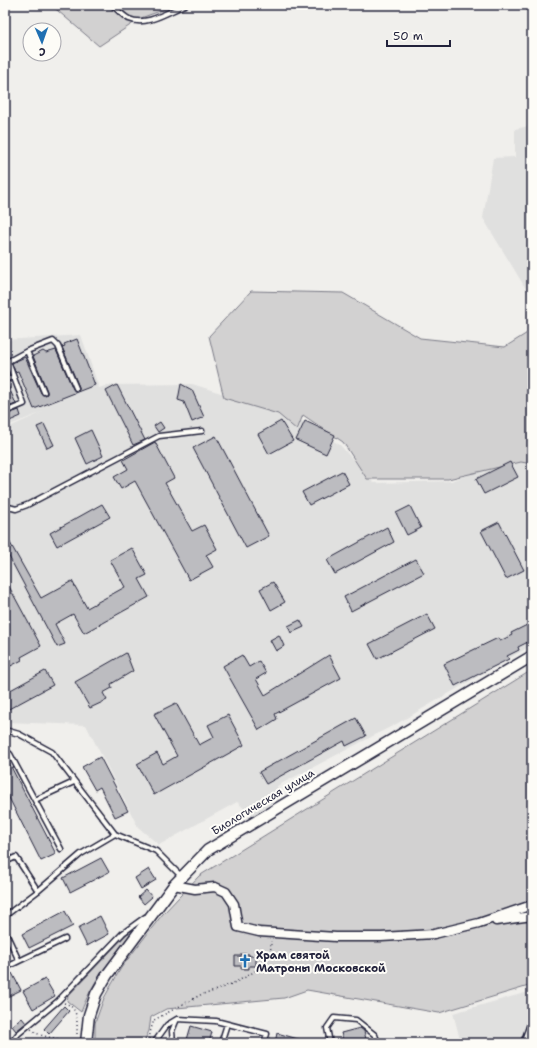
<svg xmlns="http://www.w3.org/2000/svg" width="537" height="1048" font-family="'Shantell Sans',sans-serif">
	<rect width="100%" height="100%" fill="#f0efec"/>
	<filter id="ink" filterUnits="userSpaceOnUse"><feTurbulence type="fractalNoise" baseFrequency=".025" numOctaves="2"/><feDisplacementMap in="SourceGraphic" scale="8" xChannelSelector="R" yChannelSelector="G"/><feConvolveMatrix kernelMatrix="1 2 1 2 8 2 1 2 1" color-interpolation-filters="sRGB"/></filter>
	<g filter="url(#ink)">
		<!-- built -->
		<path fill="#e0e0df" d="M532,120V299L483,218L493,158L515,157V129L529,126Z
			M81,335L99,388L108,385L192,384L292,415L340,445L374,483L451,481L520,455L532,458V645L398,723L277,786L280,797L252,816L237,802L159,845L138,827L86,725L5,722V429L43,412L5,427V340Z
			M532,991V1043H461L453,1013Z"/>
		<!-- green -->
		<path fill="#d2d1d1" stroke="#7a7a86" d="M51,5H176L141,18L99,46Z
			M251,291L343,293L420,338L505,347L532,330V464L521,462L448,479H367L343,442L303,415L297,430L278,414L224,398L209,336Z
			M532,670V985L439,1013L307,990L284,998L166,1009L151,1017L149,1031L143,1043H95V1023L104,998L121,968L162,915L199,876Z
			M128,933H129L130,935C111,960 92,981 81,1012L67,1001L68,996Z"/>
		<!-- building -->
		<path fill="#bcbcc0" stroke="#22223b" d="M77,339L95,385L34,409L18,371L15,372L12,363L25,357L41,393L45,395L47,394V391L33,356L43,351L46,353L56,350L73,389L77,391L79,390V387L62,347L65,346L64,344Z
			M5,383H7L16,404L5,408Z
			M181,384L192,390L204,417L192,422L184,402L178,400Z
			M117,385L145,440L133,445L106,391Z
			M19,410L21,416L5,423V415Z
			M281,421L293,441L269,454L258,434Z
			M305,421L335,435L326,454L296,440Z
			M160,422L164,428L158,432L154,426Z
			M44,424L54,445L47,448L37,427Z
			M91,430L103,456L87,464L75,438Z
			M216,436L269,536L246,548L193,448Z
			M155,442L174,478L165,483L192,531L204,525L217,549L206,555L213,567L189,580L135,481L121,489L114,477L128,469L123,460Z
			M510,462L518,477L484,494L476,479Z
			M342,471L349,484L309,505L302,492Z
			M102,504L110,517L57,546L50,533Z
			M410,506L421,528L407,535L396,513Z
			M499,522L524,570L506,579L481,531Z
			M387,527L394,542L335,574L327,560Z
			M5,534L41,598L72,581L87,608L125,587L110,560L132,548L147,575L139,579L149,597L84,633L73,614L55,624L65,644L57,647L5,549Z
			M416,559L424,573L351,611L344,597Z
			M5,579L41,646L21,657L22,660L5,669Z
			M273,582L285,602L271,610L260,589Z
			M427,614L435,629L377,659L369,644Z
			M300,620L304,627L291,633L288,626Z
			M527,625L532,634V640L518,647L519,650L507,656L509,659L455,686L444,664L498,638L500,641L512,635L511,633Z
			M279,635L284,646L276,651L270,640Z
			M126,653L133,671L111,684L112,688L103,693L107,700L90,708L75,682Z
			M242,655L249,667L259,661L266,673L256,679L265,695L329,655L341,678L275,714L277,719L259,730L223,666Z
			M45,671L53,685L5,711V693Z
			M176,703L199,745L214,737L208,725L228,715L244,745L154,795L137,764L157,753L163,764L177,756L154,714Z
			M356,718L366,736L346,746L344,741L266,784L259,772Z
			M5,755L56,854L41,861L5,790Z
			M100,757L128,811L115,817L100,787L95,790L82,767Z
			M101,858L109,872L70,892L63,878Z
			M149,869L156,880L141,889L135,878Z
			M146,890L152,897L144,904L138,897Z
			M65,911L73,926L29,948L22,934Z
			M100,916L109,934L87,946L78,928Z
			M241,954H249V956H256V966H249V969H241V966H235V956H241Z
			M12,973L21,990L5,998V977Z
			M45,979L55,996L33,1009L23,991Z
			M64,1006L69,1011L49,1034L44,1029Z
			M22,1018L26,1023L16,1031L12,1026Z
			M191,1026L212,1032L209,1043H186Z
			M360,1028L364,1031L367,1043H344L341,1033Z
			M277,1033L305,1041L304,1043H275Z"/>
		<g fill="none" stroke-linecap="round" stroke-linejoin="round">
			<!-- service casing -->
			<g stroke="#22223b" stroke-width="7">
				<path id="service" d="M112,5C117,9 123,16 129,19C147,27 169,11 185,5
					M27,351L44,392
					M5,363L27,351L53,341L58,346L76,388
					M5,380L13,377
					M5,412L24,404L8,362
					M5,506L16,509L27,505L159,436L202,431
					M5,730L19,734L52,752L115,834L156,851L181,876
					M10,754L61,849
					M35,800L74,782
					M5,862L16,857L38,891L81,854L115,834
					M5,916L38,891
					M5,931L19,961L65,939
					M5,968L19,961
					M11,1043L18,1034L58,1001L123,933L145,917
					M154,1043L167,1025L177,1019
					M173,1043L172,1031L177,1019L216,1021L267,1034L264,1043
					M221,1043L227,1024
					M330,1043L327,1028L334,1018L356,1020L375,1035L378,1043
					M523,1043L530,1024L532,1023"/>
			</g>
			<!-- minor casing -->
			<g stroke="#22223b" stroke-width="11">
				<path id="minor" d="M174,885L195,889L215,887L226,892L234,904L238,927L259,932L336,937H381L434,934L479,923L532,905
					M496,921L532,916"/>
			</g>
			<!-- tertiary casing -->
			<g stroke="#22223b" stroke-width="13">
				<path id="tertiary" d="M86,1043L89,1015L96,994L107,975L174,885L208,850L532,656"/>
			</g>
			<!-- path -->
			<path stroke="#22223b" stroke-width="1.5" stroke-dasharray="1 3" stroke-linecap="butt" d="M64,1003C79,1007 77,1022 77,1034
				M31,1029C43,1040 58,1036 70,1043
				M149,1039L151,1029L154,1020L202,994L209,993C228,985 254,977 267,959C271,954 271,947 271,941"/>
			<!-- service -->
			<use href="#service" stroke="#fdfcf7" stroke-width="4"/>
			<!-- minor -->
			<use href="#minor" stroke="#fdfcf7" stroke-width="8"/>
			<!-- tertiary -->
			<use href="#tertiary" stroke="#fdfcf7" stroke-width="10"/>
		</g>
	</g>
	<!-- icons -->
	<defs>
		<g id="church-bare" transform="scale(1.08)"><path d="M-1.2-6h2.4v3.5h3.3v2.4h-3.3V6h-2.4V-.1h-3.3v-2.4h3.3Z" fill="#1f6fb2" stroke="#fdfcf7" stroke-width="2.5" paint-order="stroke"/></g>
	</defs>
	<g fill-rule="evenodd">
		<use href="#church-bare" x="245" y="961"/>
	</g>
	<g text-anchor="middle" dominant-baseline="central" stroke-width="4" stroke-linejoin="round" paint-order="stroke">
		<!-- street labels -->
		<g font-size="11" fill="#22223b" stroke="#fdfcf7">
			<text transform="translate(263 802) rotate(-31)">Биологическая улица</text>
		</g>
		<!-- poi labels -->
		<g font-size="11" font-weight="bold" fill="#22223b" stroke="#fdfcf7" text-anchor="start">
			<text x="256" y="955">Храм святой<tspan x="256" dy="13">Матроны Московской</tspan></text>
		</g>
	</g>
	<!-- margin -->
	<rect width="537" height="1048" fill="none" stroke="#fdfcf7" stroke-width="20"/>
	<rect x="10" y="10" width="517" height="1028" fill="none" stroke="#22223b" stroke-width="1.5" filter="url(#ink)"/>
	<!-- north arrow -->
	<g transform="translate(42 42) rotate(178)"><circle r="19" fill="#fdfcf7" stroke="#a5a5ac"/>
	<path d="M0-3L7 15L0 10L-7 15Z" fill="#1f6fb2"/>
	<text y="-6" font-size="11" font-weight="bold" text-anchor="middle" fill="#22223b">С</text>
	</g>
	<!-- scale -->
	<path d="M387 40v6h63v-6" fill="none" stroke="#22223b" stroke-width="2"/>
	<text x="393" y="40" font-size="12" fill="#22223b" stroke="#fdfcf7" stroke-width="3" paint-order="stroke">50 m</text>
</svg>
